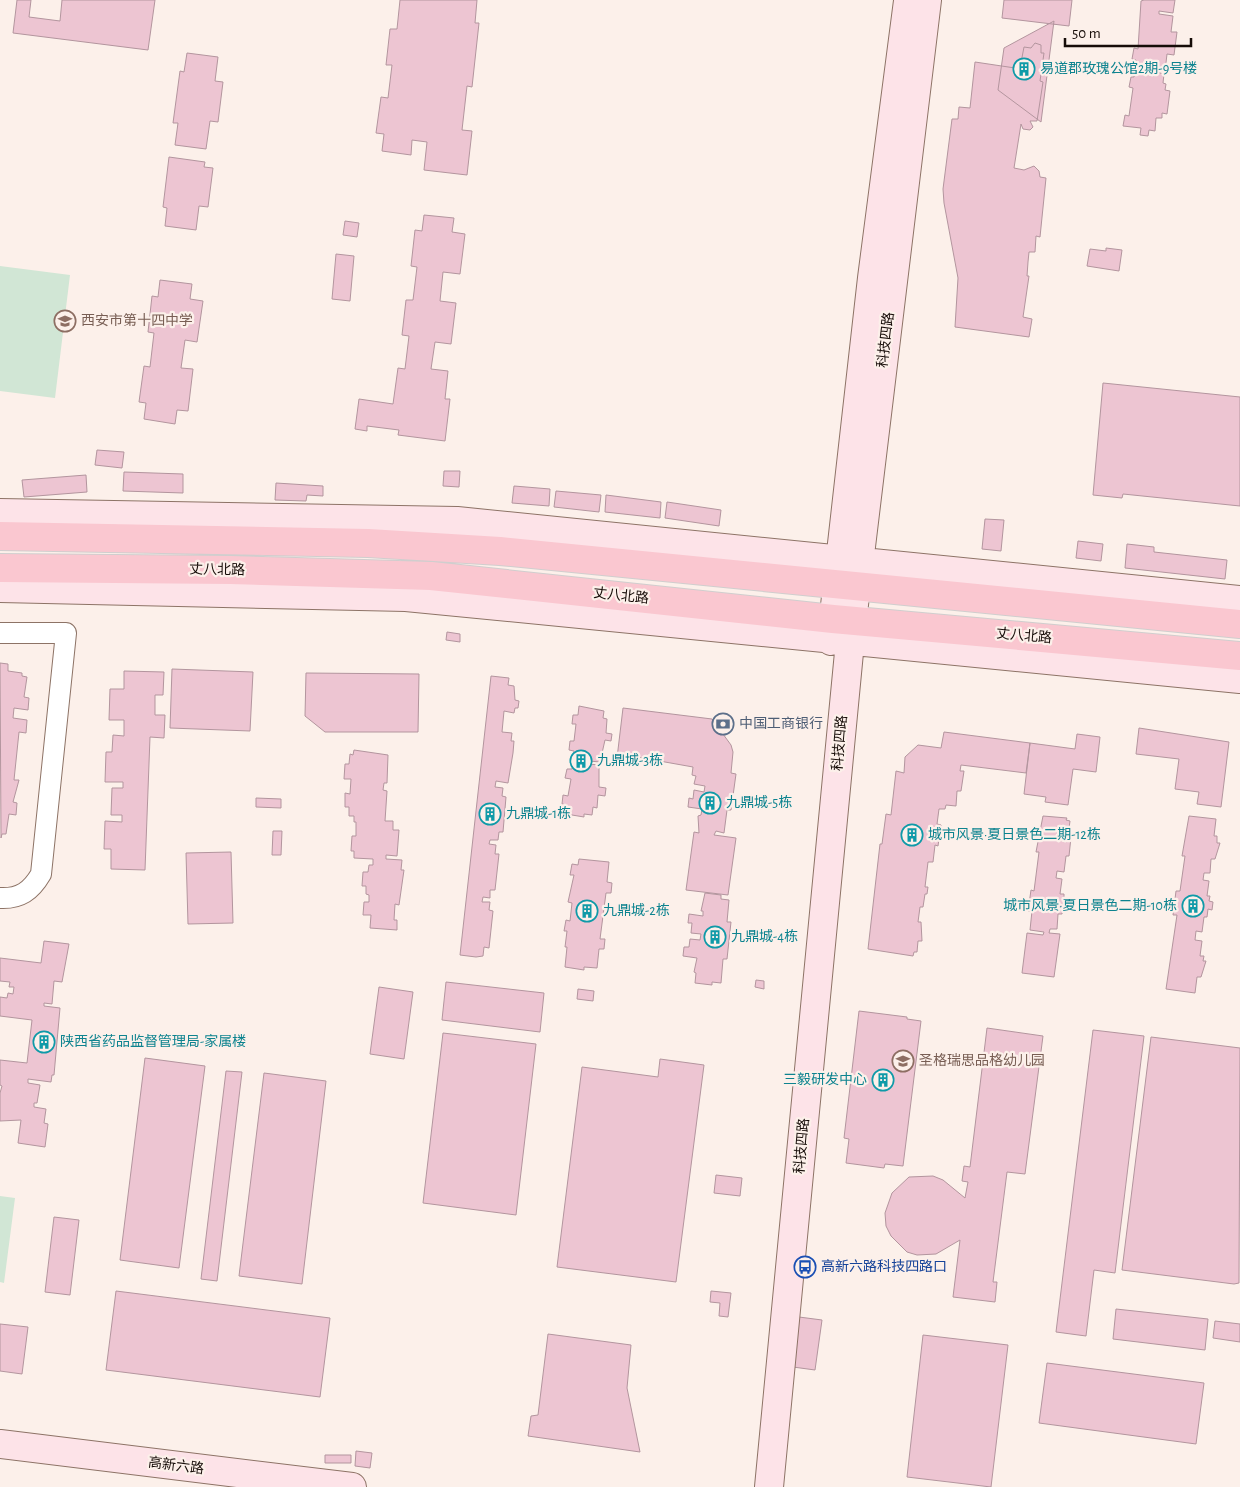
<svg xmlns="http://www.w3.org/2000/svg" width="1240" height="1487" font-family="'Alegreya Sans','Noto Sans SC',sans-serif">
	<rect width="100%" height="100%" fill="#fcf0ea"/>
	<!-- green -->
	<path fill="#d1e6d5" d="M0,266L70,275L55,398L0,391Z
		M0,1196L15,1198L4,1283L0,1282Z"/>
	<!-- building -->
	<path fill="#edc5d2" stroke="#b3959e" d="M17,0H31L29,17L60,21L62,0H155L148,50L13,33Z
		M400,0H477L475,23H479L472,87L467,86L462,130L472,131L467,175L424,170L427,142L412,140L411,155L382,151L384,134L376,133L381,97L388,98L392,65H386L390,29H397Z
		M1004,0H1072L1069,26L1002,18Z
		M1144,0H1175L1173,13L1159,11V14L1173,16L1171,32H1177L1174,55L1167,54L1165,71L1156,70V72L1164,74L1163,83L1166,84L1165,90L1170,91L1167,114L1162,113V118H1156L1155,131L1149,130L1148,136L1140,135L1141,128L1123,126L1125,115L1129,116L1133,88L1129,87L1131,77H1134L1136,60L1132,59L1134,48L1138,49L1141,1Z
		M1054,21L1041,122L998,90L1004,48Z
		M1035,43L1041,45V53H1044L1040,81L1043,82L1037,121H1030L1033,127L1030,130L1023,129L1021,124L1014,168L1024,170L1034,166L1039,171L1040,177L1046,178L1040,237L1036,236L1035,252H1029L1028,262L1027,276H1029L1023,317L1032,319L1029,337L955,327L958,278L944,203L943,189L952,119H958L959,107L970,108L975,62L1015,68V72L1019,73L1024,47L1031,48Z
		M187,53L218,57L215,81L223,82L218,122L210,121L206,149L175,145L178,123H173L180,71L184,72Z
		M169,157L205,162L204,167L213,168L208,207L199,206L196,230L165,226L167,208L163,207Z
		M424,215L454,218L452,232L465,234L460,274L443,272L440,301L456,303L451,344L435,342L431,369L448,371L445,399H450L445,441L398,435L399,430L367,426V431L355,429L359,399L393,404L398,368L405,369L409,336L402,335L406,300H413L417,267L411,266L415,230L422,231Z
		M345,221L359,223L357,237L343,235Z
		M1106,248L1122,250L1119,271L1087,266L1090,249L1106,251Z
		M336,254L354,256L350,301L332,299Z
		M160,280L192,284L190,299L203,301L197,342L185,340L181,368L193,369L188,411L177,410L175,424L144,419L146,403L139,402L144,366L150,367L154,333L148,332L152,296L158,297Z
		M1103,383L1240,397V506L1123,494L1122,498L1093,495Z
		M97,450L124,452L122,468L95,465Z
		M444,471H460L459,487L443,486Z
		M124,472L183,474V493L123,491Z
		M86,475L87,492L24,497L22,480Z
		M276,483L323,486V496L307,495L306,501L275,500Z
		M514,486L550,489L549,506L512,503Z
		M556,491L601,495L599,512L554,507Z
		M606,495L661,502L660,518L605,512Z
		M667,502L721,510L719,526L665,518Z
		M985,519L1004,520L1001,551L982,549Z
		M1078,541L1103,544L1101,561L1076,558Z
		M1127,544L1154,547V552L1227,560L1225,579L1125,568Z
		M447,632L460,634V642L446,640Z
		M0,663L8,664V671L22,673V676L27,677L24,697L29,698L28,710L14,708L13,718L27,720L26,733L19,732L14,780H19L13,802L17,803L16,815L9,814L6,834H2L1,838Z
		M172,669L253,672L250,731L170,728Z
		M124,671L164,672L163,695H155V715H165L164,738L150,737L145,870L111,869V849H104L105,821L122,822V815H111L112,788H123V782H105L106,752H112L113,735L124,736V720H109L110,689H124Z
		M306,673L419,674L418,732H325L305,716Z
		M491,676L509,678L508,685L514,686L515,700L519,701L518,708H515L514,713L504,711L502,732L512,733L511,741H514L513,753L508,783L496,781L495,787L503,788L502,796L506,797L503,832H499L498,840H490L489,844L496,845L495,854H499L495,890H490V898L483,897L482,902H490L489,910L493,911L489,948L484,947L483,956L476,957L460,955Z
		M579,706L604,711L603,718L607,719L606,733L612,734L611,741L605,740L600,762L589,761V764L599,765V787L606,788L605,796L598,795L597,808L593,807L592,815L584,814V817L566,814L567,805L562,804L563,795L568,796L571,779L565,778L567,769H572L574,751L569,750L570,741H574L576,724H572L573,715H578Z
		M623,708L712,719L731,745L733,752L731,773L736,774L731,810H727L724,833L716,831L714,835L736,838L728,895L686,890L694,832L699,833L698,816L701,815L702,809L688,807L689,798L693,799L694,790L704,792L705,786L694,784L696,776L692,775L693,767L637,757L630,759L617,758Z
		M1139,728L1229,742L1221,807L1197,804L1199,792L1175,789L1179,759L1136,754Z
		M944,732L1030,743L1026,773L961,765L960,771H964L961,791H957L956,806L946,805L945,809H939L937,824L941,825L938,846L935,845L933,862H928L925,887H928L927,894H925L923,907H920L918,922H921L922,941H918L917,952H914L913,956L868,949L880,844H882L886,814L891,815L896,771L904,773L905,757L918,745L941,748Z
		M1077,734L1100,737L1096,772L1073,769L1068,805L1045,802L1046,797L1024,794L1030,743L1075,749Z
		M354,750L388,755L387,783H384L383,790L387,791L385,821H393V830H399L397,856L386,855V859L402,860L401,870H404L399,905L395,904L394,920H397V930L370,928L371,915H363L364,902H369V895L366,894V886H362L363,872H368L369,865H373V859L354,858V851H351L352,836H356V822H354V816H349V807H345V793L350,794L351,779H344L345,764H349L350,754L353,755Z
		M256,798L281,799V808L256,807Z
		M1043,816L1067,818L1066,820L1070,821L1068,836L1071,837L1069,856H1066L1064,872L1057,871L1056,878L1062,879L1060,894H1064V899L1062,914H1058L1057,929H1050L1049,933L1060,934L1054,977L1022,973L1027,933L1043,935L1044,932L1030,930L1032,911H1028L1031,890L1034,891L1039,852H1036Z
		M1189,816L1216,819L1214,836H1217V843H1220L1215,859H1211L1210,873H1204L1203,880L1209,881L1207,896H1210L1209,901L1213,902L1212,910L1208,909L1207,917H1204L1202,932L1196,931L1195,940L1202,941L1200,956H1204L1203,961H1206L1201,977H1197L1195,993L1166,989L1177,915H1173L1176,891H1180L1185,856H1182Z
		M273,831H282L281,855H272Z
		M231,852L233,923L188,924L186,853Z
		M579,859L609,862L607,882L612,883L611,893H606L600,939H605L604,949H599L597,968L584,967V970L565,967L567,947H565L567,931H564L566,920L570,921L572,903L568,902L574,875H570L572,864L578,865Z
		M705,893L721,895V899L729,900L727,922H731L727,959H723L721,983L712,982V985L695,983L696,973L694,972L697,958L683,956L684,947H689L690,939L700,940L701,934L691,933L692,923H688L689,914L703,916V911H701Z
		M44,941L69,944L62,982L54,981L52,1004L44,1003V1006L60,1008L54,1075H52L51,1082L28,1079V1083L40,1085L37,1103H34V1107L46,1109L44,1123L48,1124L45,1147L18,1143L21,1120L0,1121V1093L2,1086L0,1085V1060L27,1063L32,1020L0,1016V997L7,998L8,993L13,994L14,987H9L10,982L0,981V958L41,963Z
		M756,980L764,981V989L755,987Z
		M446,982L544,993L540,1032L442,1020Z
		M379,987L413,992L404,1059L370,1054Z
		M578,989L594,991L593,1001L577,999Z
		M859,1011L907,1017V1019L921,1021L903,1166L885,1164L884,1168L846,1163L849,1139L844,1138Z
		M987,1028L1043,1036L1025,1174L1007,1172L993,1282H997L995,1302L953,1297L960,1240L936,1254L917,1255L907,1252L891,1236L886,1226L885,1213L892,1193L909,1177L933,1176L943,1180L965,1198L968,1182L962,1181L964,1166L970,1167Z
		M1093,1030L1144,1036L1115,1273L1094,1270L1086,1336L1056,1332Z
		M443,1033L536,1044L516,1215L423,1203Z
		M1151,1037L1240,1048L1239,1283L1234,1284L1122,1270Z
		M145,1058L205,1066L179,1268L120,1260Z
		M660,1059L704,1065L676,1282L557,1267L582,1067L658,1077Z
		M226,1071L242,1072L217,1281L201,1279Z
		M264,1073L326,1081L302,1284L239,1276Z
		M716,1175L742,1178L740,1196L714,1193Z
		M54,1217L79,1220L70,1295L45,1292Z
		M116,1291L330,1318L320,1397L106,1370Z
		M711,1291L731,1293L728,1317L719,1316L720,1303L710,1302Z
		M1116,1309L1208,1319L1205,1350L1113,1339Z
		M799,1317L822,1320L815,1370L793,1367Z
		M1215,1321L1240,1324V1342L1213,1338Z
		M0,1324L28,1327L22,1374L0,1371Z
		M548,1334L631,1345L627,1388L640,1452L528,1436L531,1416L538,1415Z
		M923,1335L1008,1345L991,1487L907,1477Z
		M1047,1363L1204,1383L1196,1444L1039,1423Z
		M356,1451L372,1453L370,1468L355,1466Z
		M325,1455H351V1463H325Z"/>
	<g fill="none" stroke-linecap="round" stroke-linejoin="round">
		<!-- street casing -->
		<g stroke="#8d7366" stroke-width="22">
			<path id="street" d="M0,633H66L41,874C31,891 20,899 0,898"/>
		</g>
		<!-- secondary casing -->
		<g stroke="#8d7366" stroke-width="30">
			<path id="secondary" d="M0,513L457,521L1240,600
				M0,588L406,597L1240,679
				M831,641L872,278L908,1
				M0,1444L352,1487
				M769,1487L852,621L927,0"/>
		</g>
		<!-- primary casing -->
		<g stroke="#d0cece" stroke-width="30">
			<path id="primary" d="M0,536L368,543L500,551L1240,624
				M0,568L230,570L431,576L833,619L1240,656"/>
		</g>
		<!-- street -->
		<use href="#street" stroke="#fff" stroke-width="20"/>
		<!-- secondary -->
		<use href="#secondary" stroke="#fde3e8" stroke-width="28"/>
		<!-- primary -->
		<use href="#primary" stroke="#fac7d0" stroke-width="28"/>
	</g>
	<!-- icons -->
	<defs>
		<g id="building-ring" transform="scale(1.125)"><circle r="9.5" fill="#fcf0ea" stroke="#0f9aa8" stroke-width="1.5"/><path d="M-4-6H4V6H1V3H-1V6H-4ZM-2.5-4.3h1.7v1.8h-1.7ZM.8-4.3h1.7v1.8H.8ZM-2.5-1h1.7V.8h-1.7ZM.8-1h1.7V.8H.8Z" fill="#0f9aa8"/></g>
		<g id="school-ring" transform="scale(1.125)"><circle r="9.5" fill="#fcf0ea" stroke="#8d6e63" stroke-width="1.5"/><path d="M0-5L7-2L0 1L-7-2ZM-4 1L0 2.5L4 1V4Q0 6-4 4Z" fill="#8d6e63"/></g>
		<g id="bank-ring" transform="scale(1.125)"><circle r="9.5" fill="#fcf0ea" stroke="#5c6f8a" stroke-width="1.5"/><path d="M-6-4H6V4H-6ZM0-2.3a2.3 2.3 0 1 0 0 4.6a2.3 2.3 0 1 0 0-4.6Z" fill="#5c6f8a"/></g>
		<g id="bus-ring" transform="scale(1.125)"><circle r="9.5" fill="#fcf0ea" stroke="#1a4fb4" stroke-width="1.5"/><path d="M-5-6H5V4H4V6H2V4H-2V6H-4V4H-5ZM-3.5-4V0h7V-4ZM-3.5 1.2v1.5H-2V1.2ZM2 1.2v1.5H3.5V1.2Z" fill="#1a4fb4"/></g>
	</defs>
	<g fill-rule="evenodd">
		<use href="#building-ring" x="1024" y="69"/>
		<use href="#school-ring" x="65" y="321"/>
		<use href="#bank-ring" x="723" y="724"/>
		<use href="#building-ring" x="581" y="761"/>
		<use href="#building-ring" x="710" y="803"/>
		<use href="#building-ring" x="490" y="814"/>
		<use href="#building-ring" x="912" y="835"/>
		<use href="#building-ring" x="1193" y="906"/>
		<use href="#building-ring" x="587" y="911"/>
		<use href="#building-ring" x="715" y="937"/>
		<use href="#building-ring" x="44" y="1042"/>
		<use href="#school-ring" x="903" y="1061"/>
		<use href="#building-ring" x="883" y="1080"/>
		<use href="#bus-ring" x="805" y="1267"/>
	</g>
	<g text-anchor="middle" dominant-baseline="central" stroke-width="4.5" stroke-linejoin="round" paint-order="stroke">
		<!-- culture labels -->
		<g font-size="14" fill="#0d838f" stroke="#fcf0ea" text-anchor="start">
			<text x="1040" y="69">易道郡玫瑰公馆2期-9号楼</text>
			<text x="597" y="761">九鼎城-3栋</text>
			<text x="726" y="803">九鼎城-5栋</text>
			<text x="506" y="814">九鼎城-1栋</text>
			<text x="928" y="835">城市风景·夏日景色二期-12栋</text>
			<text x="1177" y="906" text-anchor="end">城市风景·夏日景色二期-10栋</text>
			<text x="603" y="911">九鼎城-2栋</text>
			<text x="731" y="937">九鼎城-4栋</text>
			<text x="60" y="1042">陕西省药品监督管理局-家属楼</text>
			<text x="867" y="1080" text-anchor="end">三毅研发中心</text>
		</g>
		<!-- education labels -->
		<g font-size="14" fill="#785e54" stroke="#fcf0ea" text-anchor="start">
			<text x="81" y="321">西安市第十四中学</text>
			<text x="919" y="1061">圣格瑞思品格幼儿园</text>
		</g>
		<!-- street labels -->
		<g font-size="14" fill="#160c08" stroke="#fcf0ea">
			<text transform="translate(886 340) rotate(-83)">科技四路</text>
			<text transform="translate(217 570) rotate(1)">丈八北路</text>
			<text transform="translate(621 596) rotate(6)">丈八北路</text>
			<text transform="translate(1024 636) rotate(5)">丈八北路</text>
			<text transform="translate(840 743) rotate(-85)">科技四路</text>
			<text transform="translate(802 1146) rotate(-85)">科技四路</text>
			<text transform="translate(176 1466) rotate(7)">高新六路</text>
		</g>
		<!-- service labels -->
		<g font-size="14" fill="#4e5e75" stroke="#fcf0ea" text-anchor="start">
			<text x="739" y="724">中国工商银行</text>
		</g>
		<!-- transit labels -->
		<g font-size="14" fill="#164399" stroke="#fcf0ea" text-anchor="start">
			<text x="821" y="1267">高新六路科技四路口</text>
		</g>
	</g>
	<!-- scale -->
	<path d="M1065 38v8h126v-8" fill="none" stroke="#160c08" stroke-width="2.5"/>
	<text x="1072" y="38" font-size="15" fill="#160c08" stroke="#fcf0ea" stroke-width="4" paint-order="stroke">50 m</text>
</svg>
